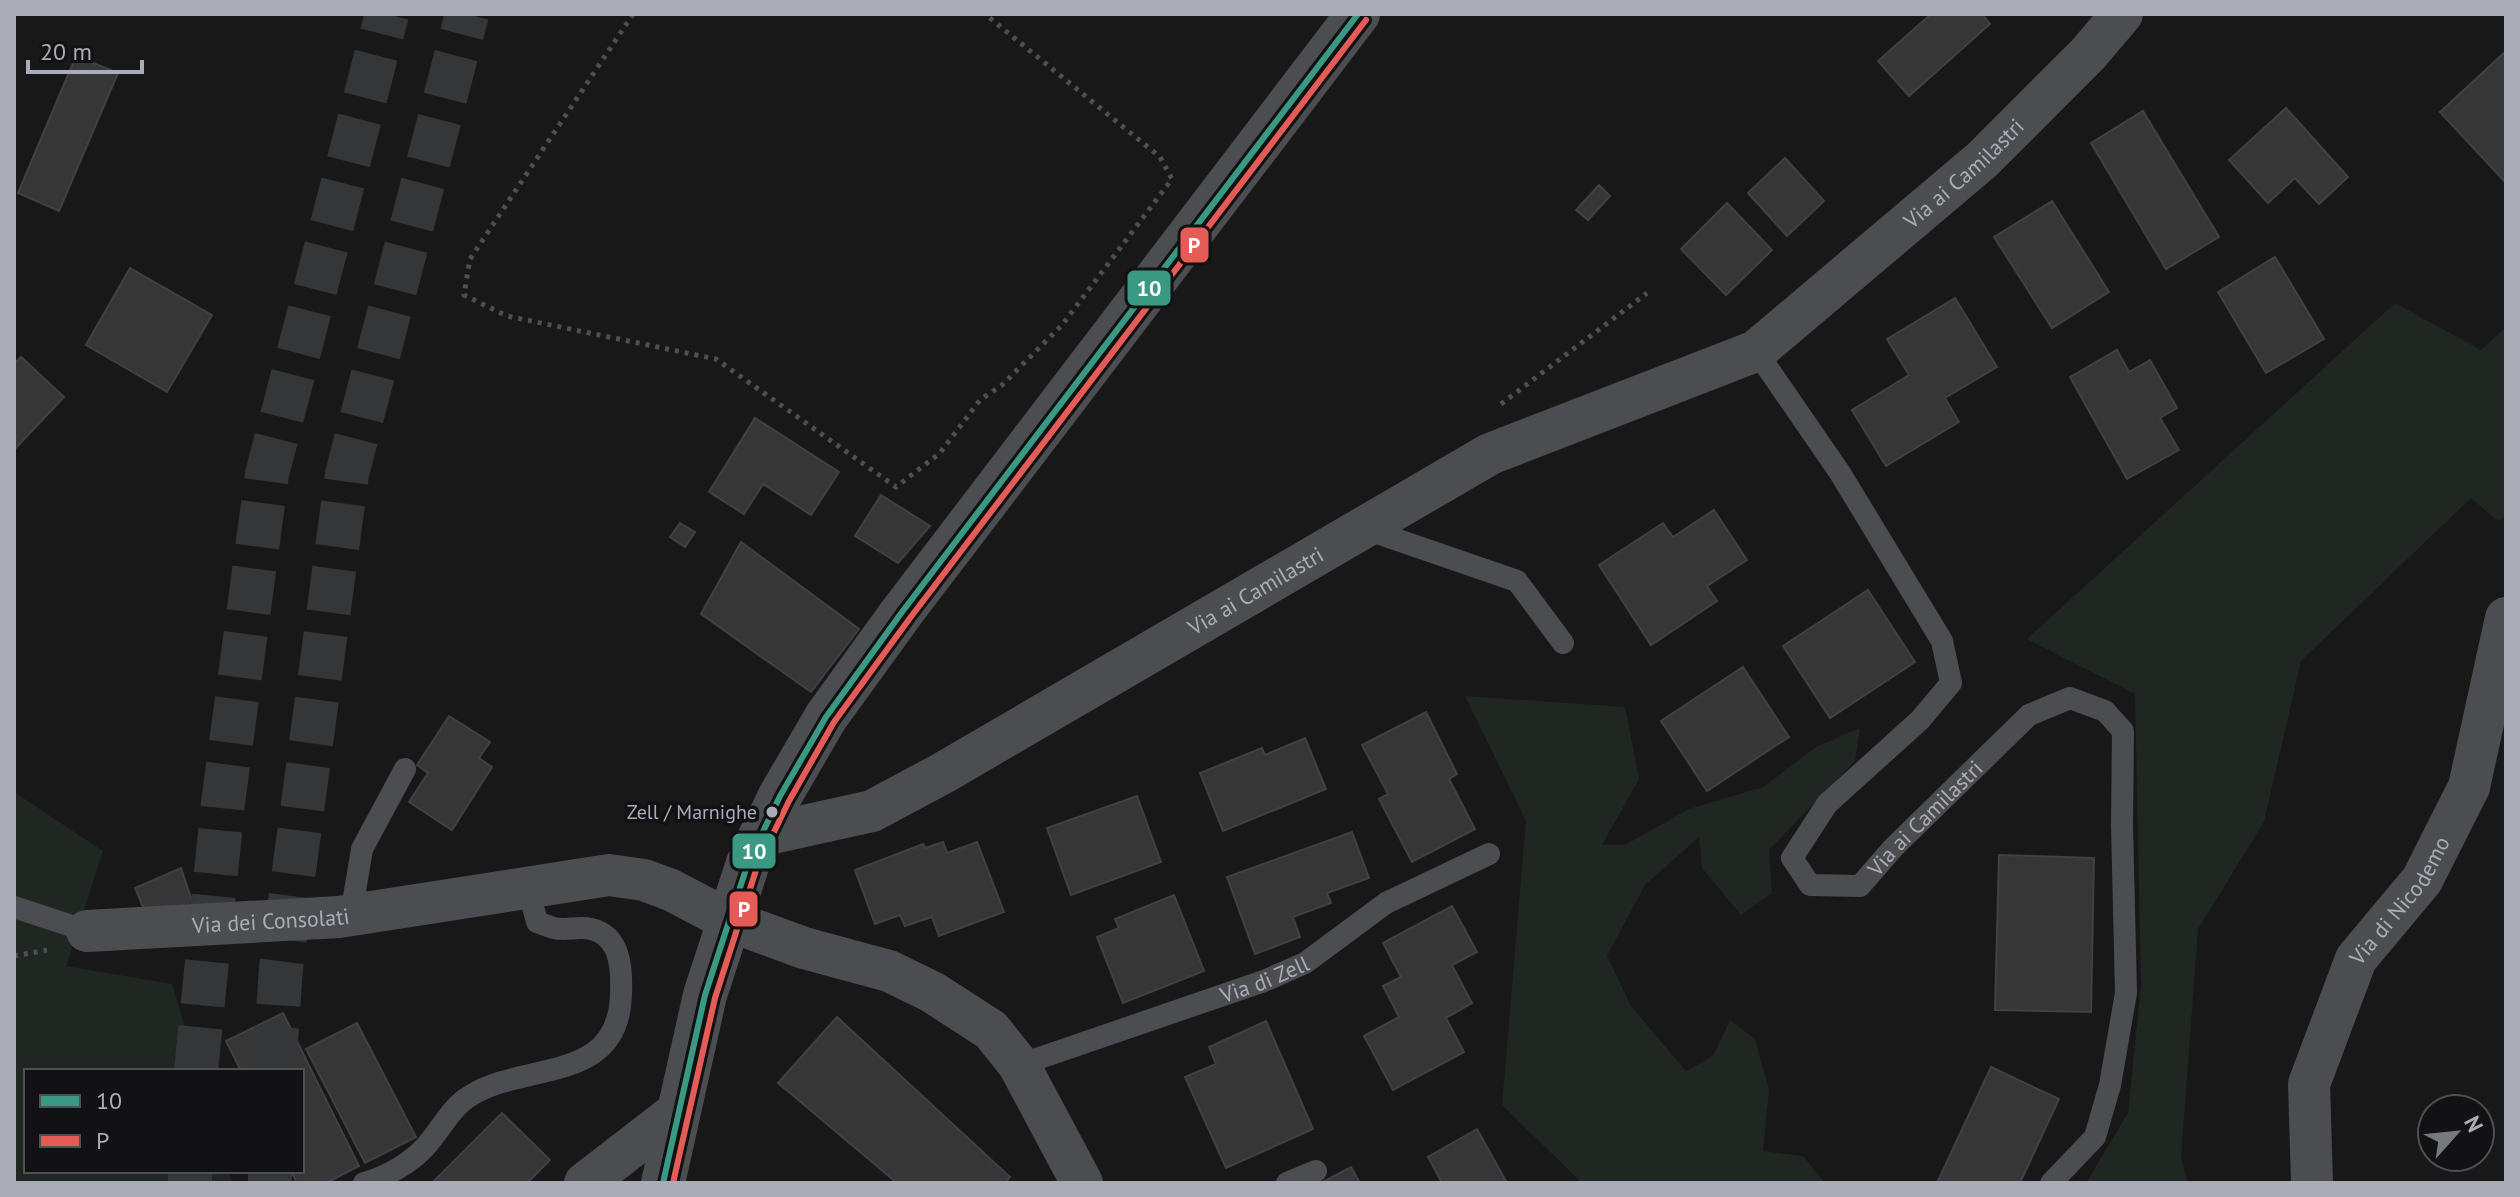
<svg xmlns="http://www.w3.org/2000/svg" width="2520" height="1197" viewBox="0 0 2520 1197" font-family="'PT Sans',sans-serif">
<rect width="100%" height="100%" fill="#181818"/>
<path fill="#202621" d="M 2395,303 L 2481,350 L 2506,327 L 2506,516 L 2498,521 L 2471,498 L 2301,661 L 2264,822 L 2198,929 L 2181,1158 L 2188,1183 L 2086,1183 L 2128,1113 L 2141,985 L 2135,694 L 2027,639 Z
M 1465,696 L 1625,707 L 1639,779 L 1602,845 L 1625,845 L 1689,809 L 1763,787 L 1816,747 L 1860,728 L 1855,761 L 1769,850 L 1772,893 L 1741,915 L 1702,868 L 1699,837 L 1645,885 L 1607,956 L 1631,1006 L 1686,1071 L 1713,1056 L 1730,1020 L 1755,1039 L 1769,1090 L 1763,1151 L 1803,1156 L 1825,1183 L 1582,1183 L 1502,1105 L 1526,821 Z
M 14,792 L 103,851 L 66,966 L 172,984 L 198,1071 L 26,1071 L 26,1171 L 228,1171 L 232,1183 L 14,1183 Z"/>
<path fill="#363637" stroke="#404144" stroke-width="2" d="M 1931,14 L 1982,14 L 1990,24 L 1909,96 L 1878,61 Z
M 2506,51 L 2506,183 L 2440,112 Z
M 76,56 L 118,73 L 59,211 L 18,193 Z
M 2286,108 L 2348,177 L 2319,204 L 2295,178 L 2268,203 L 2229,160 Z
M 2143,111 L 2219,237 L 2166,269 L 2091,143 Z
M 1785,158 L 1824,201 L 1787,236 L 1748,193 Z
M 1599,185 L 1610,196 L 1588,220 L 1576,210 Z
M 2052,201 L 2109,292 L 2052,328 L 1994,237 Z
M 1727,203 L 1772,250 L 1726,295 L 1681,249 Z
M 2275,257 L 2324,339 L 2266,373 L 2218,292 Z
M 130,268 L 212,315 L 167,392 L 86,345 Z
M 1955,298 L 1997,367 L 1945,398 L 1959,422 L 1886,466 L 1852,410 L 1909,375 L 1887,339 Z
M 2117,350 L 2129,372 L 2150,360 L 2177,408 L 2160,418 L 2179,450 L 2127,479 L 2070,377 Z
M 21,357 L 64,397 L 14,450 L 14,364 Z
M 755,418 L 839,472 L 811,515 L 763,484 L 744,514 L 709,492 Z
M 881,495 L 930,526 L 898,563 L 855,536 Z
M 1714,510 L 1747,560 L 1707,586 L 1717,601 L 1651,645 L 1599,565 L 1663,523 L 1673,537 Z
M 680,523 L 695,532 L 685,547 L 670,537 Z
M 741,542 L 859,629 L 811,692 L 701,614 Z
M 1868,590 L 1915,662 L 1830,718 L 1783,646 Z
M 1743,667 L 1789,737 L 1707,791 L 1661,721 Z
M 1426,712 L 1457,774 L 1449,779 L 1475,829 L 1412,862 L 1379,799 L 1388,794 L 1362,745 Z
M 449,716 L 490,742 L 479,758 L 492,767 L 452,830 L 409,802 L 428,773 L 417,765 Z
M 1305,738 L 1326,789 L 1223,831 L 1200,773 L 1262,748 L 1265,755 Z
M 1137,796 L 1161,862 L 1071,895 L 1047,828 Z
M 1352,832 L 1369,878 L 1327,893 L 1331,903 L 1293,917 L 1300,937 L 1255,954 L 1227,877 Z
M 943,842 L 947,853 L 977,842 L 1004,912 L 939,936 L 932,917 L 905,926 L 900,915 L 875,924 L 855,870 L 923,844 L 925,848 Z
M 1999,855 L 2094,858 L 2091,1012 L 1995,1010 Z
M 181,868 L 195,910 L 146,914 L 135,888 Z
M 1174,895 L 1204,971 L 1123,1003 L 1097,937 L 1119,928 L 1115,919 Z
M 1452,906 L 1477,952 L 1452,965 L 1472,1003 L 1446,1018 L 1464,1052 L 1393,1090 L 1364,1036 L 1399,1017 L 1383,986 L 1401,977 L 1383,943 Z
M 283,1013 L 359,1166 L 326,1183 L 297,1183 L 291,1171 L 302,1171 L 302,1071 L 241,1071 L 226,1041 Z
M 837,1017 L 1010,1177 L 1005,1183 L 897,1183 L 778,1083 Z
M 1266,1021 L 1313,1129 L 1226,1168 L 1185,1077 L 1216,1064 L 1209,1047 Z
M 357,1023 L 416,1137 L 365,1163 L 306,1049 Z
M 1991,1067 L 2059,1099 L 2020,1183 L 1937,1183 Z
M 502,1113 L 550,1160 L 527,1183 L 436,1183 L 434,1181 Z
M 1477,1129 L 1507,1183 L 1442,1183 L 1428,1157 Z
M 1351,1167 L 1360,1183 L 1321,1183 Z"/>
<g fill="none" stroke-linecap="round" stroke-linejoin="round">
<path stroke="#353638" stroke-width="44" stroke-dasharray="44 22" stroke-linecap="butt" d="M 196,1071 L 223,803 L 267,474 L 387,14
M 274,1071 L 281,968 L 347,474 L 467,14
M 190,1171 L 190,1183
M 270,1171 L 270,1183"/>
<path stroke="#4e4f52" stroke-width="5" stroke-dasharray="4 6" stroke-linecap="butt" d="M 633,14 L 470,259 L 464,295 L 507,316 L 716,359 L 896,487 L 940,453 L 980,400 L 1002,385 L 1062,325 L 1172,179 L 1160,157 L 985,14
M 1501,404 L 1647,293
M 14,956 L 47,950"/>
<g stroke="#4c4d50" stroke-width="22">
<path id="s1" d="M 1756,351 L 1840,473 L 1942,641 L 1951,683 L 1920,720 L 1827,804 L 1792,858 L 1810,885 L 1860,886 L 1893,848 L 2029,715 L 2070,698 L 2105,711 L 2123,731 L 2122,825 L 2126,993 L 2110,1085 L 2095,1137 L 2051,1183"/>
<path d="M 1363,528 L 1517,581 L 1563,643"/>
<path d="M 14,907 L 87,931"/>
<path d="M 351,915 L 362,849 L 405,769"/>
<path id="s2" d="M 1019,1065 L 1264,981 L 1305,963 L 1386,903 L 1489,854"/>
<path d="M 364,1183 C 386,1177 411,1163 426,1146 C 440,1131 451,1107 470,1096 C 525,1061 619,1085 621,994 C 622,969 621,936 591,929 C 579,926 566,931 554,928 C 549,927 543,924 537,922 L 528,888"/>
<path d="M 1287,1183 L 1316,1171"/>
</g>
<g stroke="#4c4d50" stroke-width="42">
<path id="s3" d="M 759,836 L 872,811 L 943,773 L 1490,454 L 1756,351 L 1982,160 L 2088,54 L 2122,14"/>
<path id="s4" d="M 87,931 L 339,917 L 609,875 L 644,880 L 671,890 L 728,920 L 804,948 L 889,971 L 932,992 L 991,1030 L 1019,1065 L 1082,1183"/>
<path d="M 585,1183 L 677,1112"/>
<path id="s5" d="M 2312,1183 L 2309,1084 L 2356,959 L 2422,880 L 2469,787 L 2506,618"/>
</g>
<path stroke="#4c4d50" stroke-width="44" d="M 663,1183 L 705,995 L 748,863 L 780,796 L 826,717 L 902,612 L 1358,14"/>
<defs>
<path id="bus-1" d="M 663,1183 L 705,995 L 748,863 L 780,796 L 826,717 L 902,612 L 1358,14"/>
<path id="bus-2" d="M 673,1183 L 715,998 L 757,867 L 789,801 L 834,722 L 910,618 L 1366,20"/>
</defs>
<use href="#bus-1" stroke="#121214" stroke-width="12"/>
<use href="#bus-2" stroke="#121214" stroke-width="12"/>
<use href="#bus-1" stroke="#399982" stroke-width="6"/>
<use href="#bus-2" stroke="#e55b55" stroke-width="6"/>
</g>
<circle fill="#aaadb8" stroke="#121214" stroke-width="3" cx="772" cy="812" r="7"/>
<g text-anchor="middle" dominant-baseline="central" stroke-width="7" stroke-linejoin="round" paint-order="stroke">
<g font-size="20" fill="#aaadb8" stroke="#121214" text-anchor="end">
<text x="757" y="812">Zell / Marnighe</text>
</g>
<g font-size="22" fill="#aaadb8" stroke="#121214">
<text stroke="none"><textPath href="#s3" startOffset="1388">Via ai Camilastri</textPath></text>
<text stroke="none"><textPath href="#s3" startOffset="558">Via ai Camilastri</textPath></text>
<text stroke="none"><textPath href="#s1" startOffset="802">Via ai Camilastri</textPath></text>
<text stroke="none"><textPath href="#s5" startOffset="306">Via di Nicodemo</textPath></text>
<text stroke="none"><textPath href="#s4" startOffset="184">Via dei Consolati</textPath></text>
<text stroke="none"><textPath href="#s2" startOffset="260">Via di Zell</textPath></text>
</g>
</g>
<g stroke="#121214" stroke-width="3">
<rect x="1179" y="226" width="31" height="38" rx="8" fill="#e55b55"/>
<rect x="1126" y="269" width="46" height="38" rx="8" fill="#399982"/>
<rect x="731" y="832" width="46" height="38" rx="8" fill="#399982"/>
<rect x="728" y="890" width="31" height="38" rx="8" fill="#e55b55"/>
</g>
<g font-size="22" text-anchor="middle" font-weight="bold" fill="#fff">
<text x="1194" y="253">P</text>
<text x="1149" y="296">10</text>
<text x="754" y="859">10</text>
<text x="744" y="917">P</text>
</g>
<rect width="2520" height="1197" fill="none" stroke="#aaadb8" stroke-width="32"/>
<rect x="24" y="1069" width="280" height="104" fill="#121214" stroke="#4f5056" stroke-width="2"/>
<rect x="40" y="1095" width="40" height="12" fill="#399982" stroke="#4f5056" stroke-width="2"/>
<text x="96" y="1109" font-size="24" fill="#aaadb8">10</text>
<rect x="40" y="1135" width="40" height="12" fill="#e55b55" stroke="#4f5056" stroke-width="2"/>
<text x="96" y="1149" font-size="24" fill="#aaadb8">P</text>
<g transform="translate(2456 1133) rotate(63)"><circle r="38" fill="#121214" stroke="#4f5056" stroke-width="2"/>
<path d="M0-6L14 30L0 20L-14 30Z" fill="#777980"/>
<text y="-12" font-size="22" font-weight="bold" text-anchor="middle" fill="#aaadb8">N</text>
</g>
<path d="M28 60v12h114v-12" fill="none" stroke="#aaadb8" stroke-width="4"/>
<text x="40" y="60" font-size="24" fill="#aaadb8" stroke="#121214" stroke-width="6" paint-order="stroke">20 m</text>
</svg>
